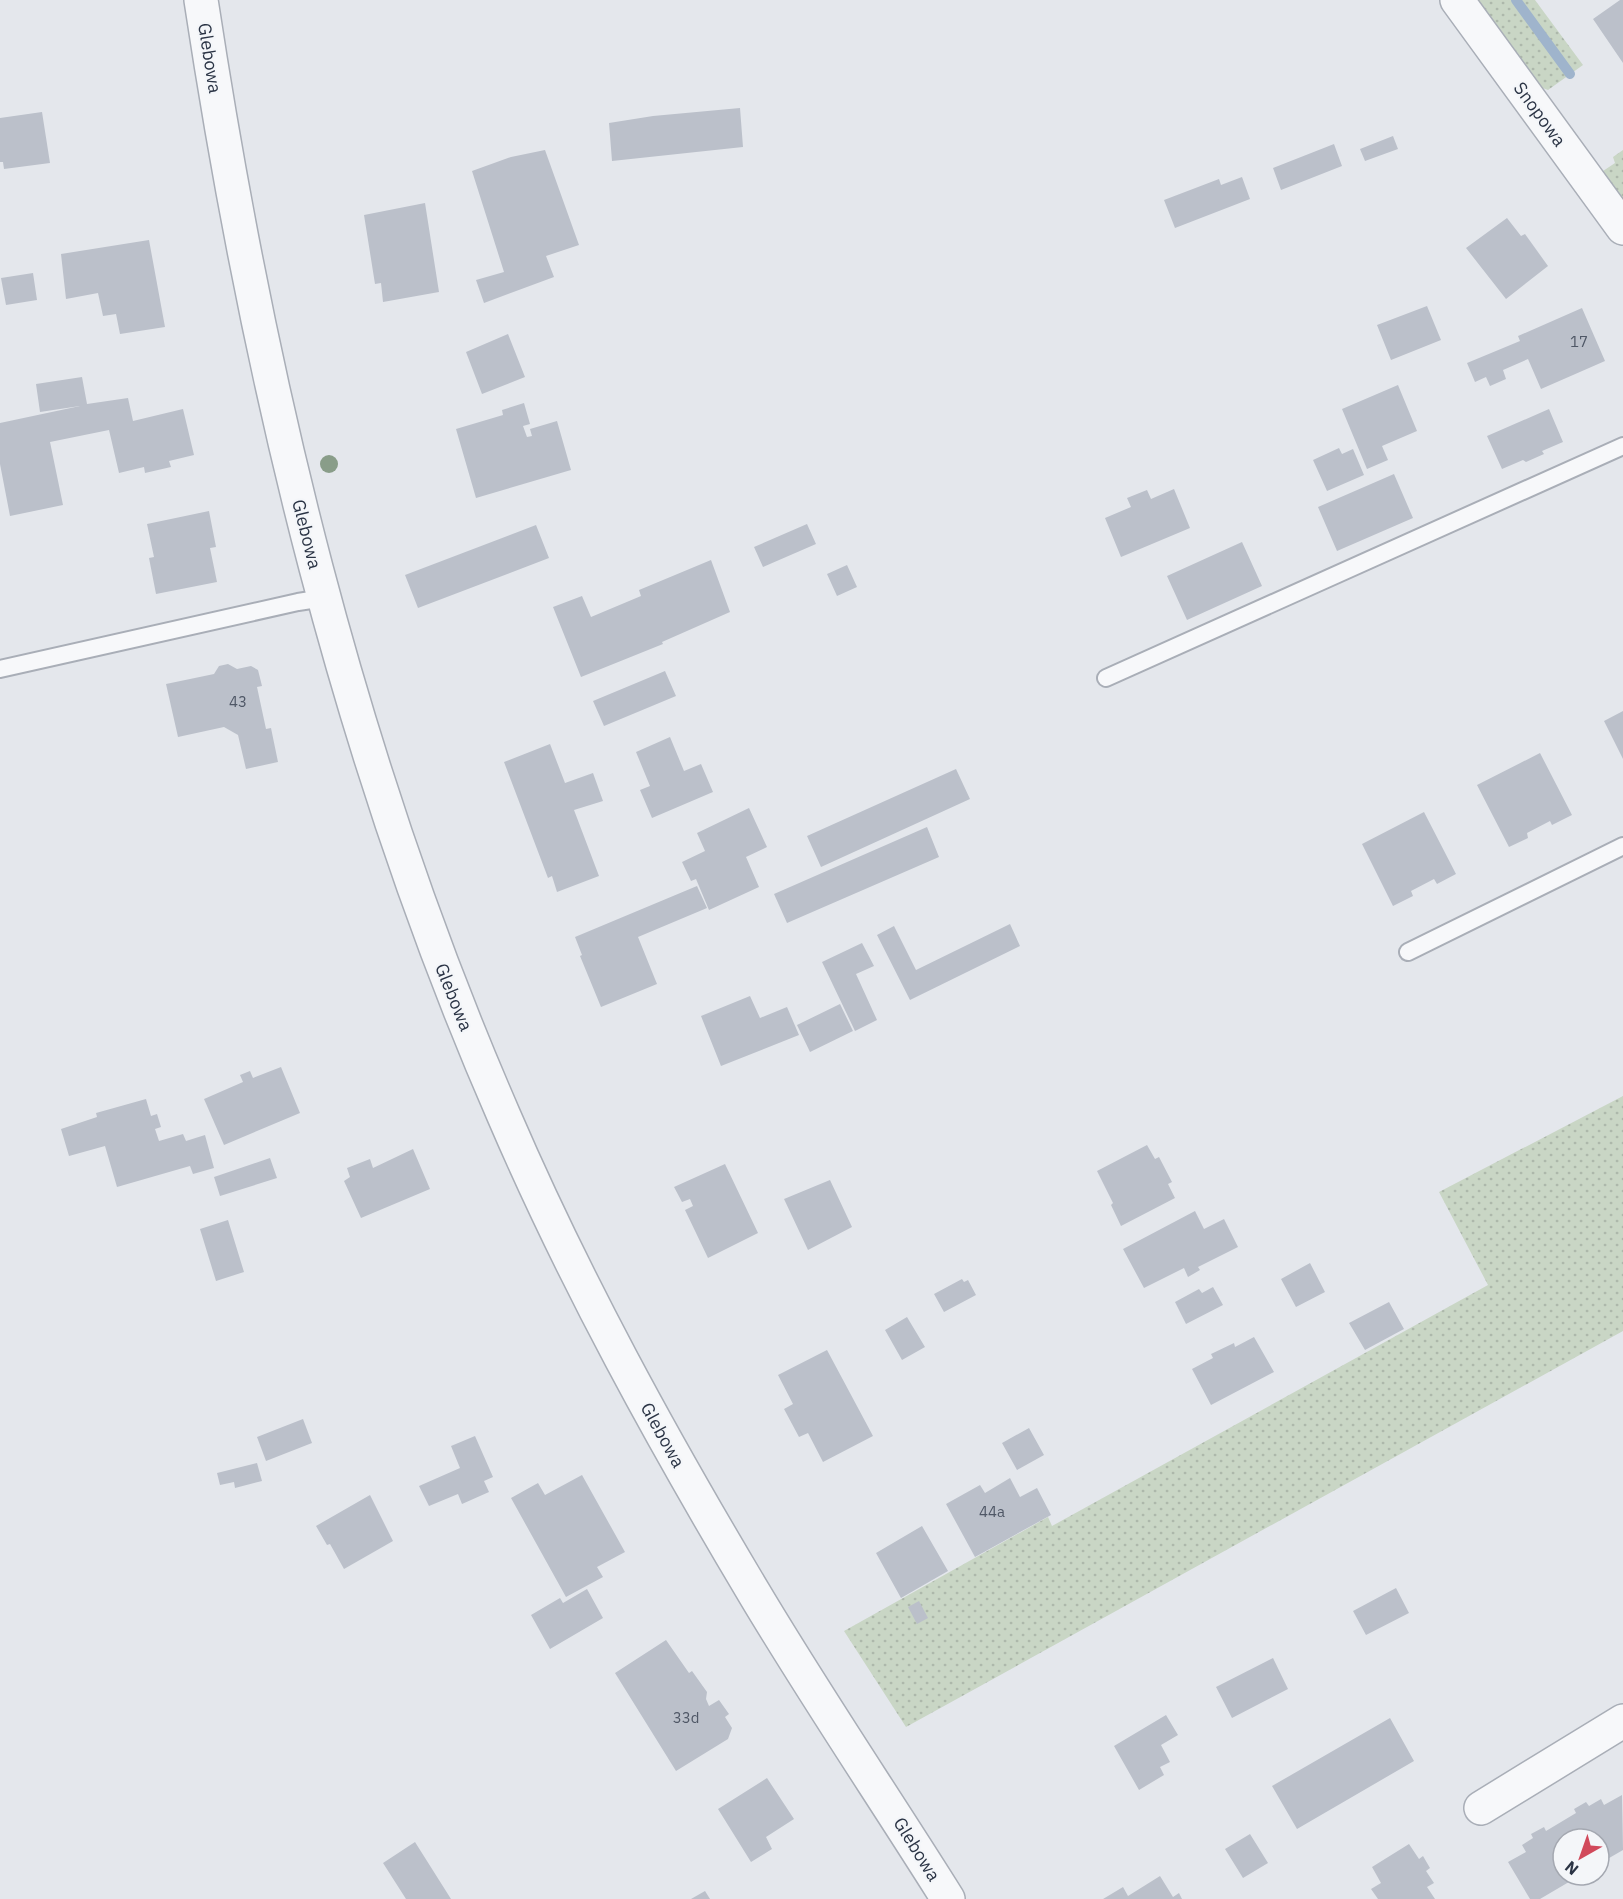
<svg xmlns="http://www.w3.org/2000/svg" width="1623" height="1899" viewBox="0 0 1623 1899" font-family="'IBM Plex Sans',sans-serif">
<defs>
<pattern id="grass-dots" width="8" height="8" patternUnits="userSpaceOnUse" patternTransform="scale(1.5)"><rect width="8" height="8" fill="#c9d6c5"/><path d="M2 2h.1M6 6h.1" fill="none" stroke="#adb8ab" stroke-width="1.8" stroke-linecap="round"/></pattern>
</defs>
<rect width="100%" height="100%" fill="#e4e7ec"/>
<path fill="url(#grass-dots)" d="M 1476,0 L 1535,0 L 1583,65 L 1548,90 L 1540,87 Z
M 1623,150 L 1623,204 L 1600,173 L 1615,163 L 1613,157 Z
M 1623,1096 L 1623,1331 L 906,1727 L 844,1631 L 1048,1517 L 1052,1526 L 1488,1285 L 1439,1192 Z"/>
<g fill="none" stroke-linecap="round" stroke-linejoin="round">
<path stroke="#9fb4cc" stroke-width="10" d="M 1516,0 L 1570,74"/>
</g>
<path fill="#bbc0ca" d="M 1620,0 L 1623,0 L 1623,63 L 1593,19 Z
M 740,108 L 743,147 L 612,161 L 609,123 L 653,116 Z
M 42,112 L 50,163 L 4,169 L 3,162 L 0,162 L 0,118 Z
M 1393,136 L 1398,149 L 1365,161 L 1360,149 Z
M 1334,144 L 1342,166 L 1281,190 L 1273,168 Z
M 545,150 L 579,245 L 546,256 L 554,277 L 484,303 L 476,280 L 504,272 L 472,171 L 511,157 Z
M 1242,177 L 1250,199 L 1175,228 L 1164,200 L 1219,179 L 1221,185 Z
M 425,203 L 439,292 L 383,302 L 381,283 L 375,284 L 364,215 Z
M 1507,218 L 1521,236 L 1525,234 L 1548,266 L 1506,299 L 1466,248 Z
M 149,240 L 165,327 L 120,334 L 116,314 L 103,316 L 98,293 L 66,299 L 61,254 Z
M 33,273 L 37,300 L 6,305 L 1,278 Z
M 1427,306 L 1441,340 L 1391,360 L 1377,325 Z
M 1582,308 L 1605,361 L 1541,389 L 1528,359 L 1503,370 L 1506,379 L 1490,386 L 1486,377 L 1475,382 L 1467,363 L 1520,341 L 1518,336 Z
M 508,334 L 525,377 L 482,394 L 466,352 Z
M 82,377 L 87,404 L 128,398 L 133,421 L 183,409 L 194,455 L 169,461 L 171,467 L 145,473 L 144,467 L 119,473 L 109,430 L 50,442 L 63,505 L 10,516 L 0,464 L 0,423 L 80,406 L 40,412 L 36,384 Z
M 1398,385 L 1417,431 L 1382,446 L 1388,460 L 1367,469 L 1342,409 Z
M 524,403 L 530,424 L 523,426 L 527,437 L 532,436 L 530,429 L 557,421 L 571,470 L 476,498 L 456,429 L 503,415 L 502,410 Z
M 1549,409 L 1563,442 L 1542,451 L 1544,454 L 1526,462 L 1523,460 L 1502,469 L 1487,436 Z
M 1339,448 L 1342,454 L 1353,449 L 1364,475 L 1327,491 L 1313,460 Z
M 1394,474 L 1413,518 L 1337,551 L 1318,507 Z
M 1174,489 L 1190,528 L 1121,557 L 1105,518 L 1131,507 L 1127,498 L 1147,490 L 1151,499 Z
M 209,511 L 216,547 L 210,548 L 217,582 L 156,594 L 149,558 L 154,557 L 147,524 Z
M 807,524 L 816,544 L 763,567 L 754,547 Z
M 536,525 L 549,558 L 418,608 L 405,575 Z
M 1242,542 L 1262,586 L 1187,620 L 1167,576 Z
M 711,560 L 730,612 L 662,642 L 663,644 L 581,677 L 553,607 L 582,596 L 591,617 L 641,596 L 639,590 Z
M 847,565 L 857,587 L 837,596 L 827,574 Z
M 228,664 L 237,669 L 251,666 L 258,670 L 262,686 L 257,687 L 266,729 L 271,728 L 278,762 L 246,769 L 238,735 L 224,727 L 178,737 L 166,684 L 214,674 L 219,666 Z
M 665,671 L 676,696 L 604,726 L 593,701 Z
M 1623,711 L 1623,759 L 1604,721 Z
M 670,737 L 684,771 L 701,764 L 713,792 L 652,818 L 640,790 L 650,786 L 636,752 Z
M 550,744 L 565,783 L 593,773 L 603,801 L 574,810 L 599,876 L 557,892 L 552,876 L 548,878 L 504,762 Z
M 1540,753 L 1572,815 L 1552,825 L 1550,821 L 1527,833 L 1528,838 L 1509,847 L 1477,785 Z
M 956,769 L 970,799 L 821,867 L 807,836 Z
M 749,808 L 767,847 L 746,857 L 759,887 L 709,910 L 696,879 L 691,881 L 682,862 L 705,851 L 697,833 Z
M 1424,812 L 1456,874 L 1437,884 L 1434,879 L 1411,891 L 1413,896 L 1393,906 L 1362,844 Z
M 927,827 L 939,857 L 787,923 L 774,894 Z
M 697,886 L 707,908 L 638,937 L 657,984 L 601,1007 L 580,956 L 582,955 L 575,937 Z
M 1010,924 L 1020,946 L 910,1000 L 877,935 L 894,926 L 916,970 Z
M 862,943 L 874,966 L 856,974 L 877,1020 L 855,1031 L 822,962 Z
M 750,996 L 760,1018 L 787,1007 L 799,1035 L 721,1066 L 701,1016 Z
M 840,1004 L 853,1031 L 810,1052 L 797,1025 Z
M 281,1067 L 300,1113 L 224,1145 L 204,1099 L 243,1082 L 240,1075 L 250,1071 L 253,1078 Z
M 146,1099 L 151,1116 L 157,1114 L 161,1127 L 155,1129 L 159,1141 L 183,1134 L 186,1141 L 205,1135 L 214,1168 L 193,1174 L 190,1166 L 117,1187 L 105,1146 L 69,1156 L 61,1129 L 97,1117 L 96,1113 Z
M 1147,1145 L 1155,1159 L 1159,1157 L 1172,1182 L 1168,1184 L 1175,1198 L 1121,1226 L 1111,1205 L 1113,1203 L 1097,1171 Z
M 413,1149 L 430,1189 L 361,1218 L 344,1181 L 350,1177 L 347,1168 L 370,1159 L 373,1168 Z
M 270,1158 L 277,1178 L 220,1196 L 214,1177 Z
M 725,1164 L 758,1233 L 708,1258 L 685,1210 L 693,1206 L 690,1199 L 682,1202 L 674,1187 Z
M 830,1180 L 852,1227 L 808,1250 L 784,1199 Z
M 1195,1211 L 1204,1229 L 1224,1219 L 1238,1247 L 1198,1267 L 1200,1270 L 1188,1277 L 1184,1268 L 1144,1288 L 1123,1249 Z
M 228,1220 L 244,1272 L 216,1281 L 200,1229 Z
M 1310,1263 L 1325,1292 L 1296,1307 L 1281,1279 Z
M 962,1279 L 964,1282 L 968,1280 L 976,1295 L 944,1312 L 934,1294 Z
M 1213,1287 L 1223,1305 L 1186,1324 L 1175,1302 L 1199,1289 L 1202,1293 Z
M 1389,1302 L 1404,1329 L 1365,1350 L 1349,1323 Z
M 907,1317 L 925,1347 L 902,1360 L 885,1330 Z
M 1254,1337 L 1274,1372 L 1211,1405 L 1192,1369 L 1213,1358 L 1211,1354 L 1234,1343 L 1235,1347 Z
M 827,1350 L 873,1436 L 823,1462 L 808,1433 L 799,1437 L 784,1409 L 793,1404 L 778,1375 Z
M 303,1419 L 312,1443 L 266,1461 L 257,1437 Z
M 1029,1428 L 1044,1455 L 1017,1470 L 1002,1443 Z
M 475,1436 L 493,1477 L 484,1481 L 489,1492 L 462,1504 L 458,1494 L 429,1506 L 419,1486 L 460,1468 L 451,1446 Z
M 257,1463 L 262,1481 L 235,1488 L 234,1482 L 220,1485 L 217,1473 Z
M 582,1475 L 625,1552 L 597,1567 L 603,1577 L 566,1597 L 511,1498 L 538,1483 L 545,1495 Z
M 1010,1478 L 1020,1497 L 1037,1488 L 1051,1515 L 975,1557 L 946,1504 L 980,1485 L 985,1493 Z
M 370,1495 L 393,1541 L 344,1569 L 330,1544 L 327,1545 L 316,1526 Z
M 922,1526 L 948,1571 L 901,1598 L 876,1553 Z
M 1396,1588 L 1409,1613 L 1366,1635 L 1353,1611 Z
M 587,1589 L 603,1618 L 550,1649 L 531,1615 L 560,1598 L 563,1603 Z
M 919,1601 L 928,1618 L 917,1624 L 908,1607 Z
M 666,1640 L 689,1673 L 692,1671 L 707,1692 L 706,1699 L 709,1706 L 719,1700 L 729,1714 L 725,1717 L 732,1728 L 728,1739 L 676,1771 L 615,1673 Z
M 1273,1658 L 1288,1689 L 1232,1718 L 1216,1687 Z
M 1166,1715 L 1178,1735 L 1161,1745 L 1170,1762 L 1160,1767 L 1164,1775 L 1139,1790 L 1114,1746 Z
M 1390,1718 L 1414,1761 L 1297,1829 L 1272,1786 Z
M 767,1778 L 794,1819 L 766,1837 L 772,1849 L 751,1862 L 718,1809 Z
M 1622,1795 L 1623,1850 L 1604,1861 L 1599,1852 L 1599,1839 L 1563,1839 L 1563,1875 L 1572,1875 L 1574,1879 L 1540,1899 L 1530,1899 L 1508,1862 L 1526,1852 L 1522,1845 L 1533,1838 L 1531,1834 L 1544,1827 L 1546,1831 L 1576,1813 L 1574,1809 L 1586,1802 L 1589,1806 L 1601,1799 L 1604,1805 Z
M 1250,1834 L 1268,1863 L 1243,1878 L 1225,1849 Z
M 415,1842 L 451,1899 L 406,1899 L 383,1863 Z
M 1409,1844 L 1419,1859 L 1423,1856 L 1430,1868 L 1426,1871 L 1434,1883 L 1427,1887 L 1435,1899 L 1378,1899 L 1371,1889 L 1381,1883 L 1372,1867 Z
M 1160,1876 L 1173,1897 L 1179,1893 L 1182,1899 L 1103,1899 L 1123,1887 L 1128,1896 Z
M 705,1891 L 710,1899 L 691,1899 Z"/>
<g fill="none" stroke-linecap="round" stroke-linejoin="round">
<defs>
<path id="service" d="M 0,669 L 298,602 L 324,598
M 1106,678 L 1623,446
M 1408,952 L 1623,846"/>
<path id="minor" d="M 201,0 C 259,382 349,761 504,1116 C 575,1281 662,1439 754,1593 C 816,1697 884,1797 948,1899
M 1457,0 L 1623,228
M 1481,1808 L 1623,1721"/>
</defs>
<use href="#service" stroke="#a9aeb7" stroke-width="20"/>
<use href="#minor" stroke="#a9aeb7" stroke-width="36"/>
<use href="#service" stroke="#f7f8fa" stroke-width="16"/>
<use href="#minor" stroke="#f7f8fa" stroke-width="33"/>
</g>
<circle fill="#899d89" cx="329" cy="464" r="9"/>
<g text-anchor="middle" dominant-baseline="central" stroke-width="4.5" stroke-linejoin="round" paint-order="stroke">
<g font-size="15" fill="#4f5766">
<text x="1579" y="341">17</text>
<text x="238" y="701">43</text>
<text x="992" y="1511">44a</text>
<text x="686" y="1717">33d</text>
</g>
<g font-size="18" fill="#2b3445" stroke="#f4f6f9">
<text transform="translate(210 58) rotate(81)">Glebowa</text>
<text transform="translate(1540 114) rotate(54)">Snopowa</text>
<text transform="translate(307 534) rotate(76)">Glebowa</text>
<text transform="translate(454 997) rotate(68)">Glebowa</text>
<text transform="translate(663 1435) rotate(61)">Glebowa</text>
<text transform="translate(917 1849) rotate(58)">Glebowa</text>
</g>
</g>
<g transform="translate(1581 1857) rotate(220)"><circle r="28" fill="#f4f6f9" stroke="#a4a8b1" stroke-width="1.5"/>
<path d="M0-4.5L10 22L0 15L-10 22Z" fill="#d1495b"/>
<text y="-9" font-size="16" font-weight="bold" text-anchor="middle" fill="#2b3445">N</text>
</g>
</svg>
